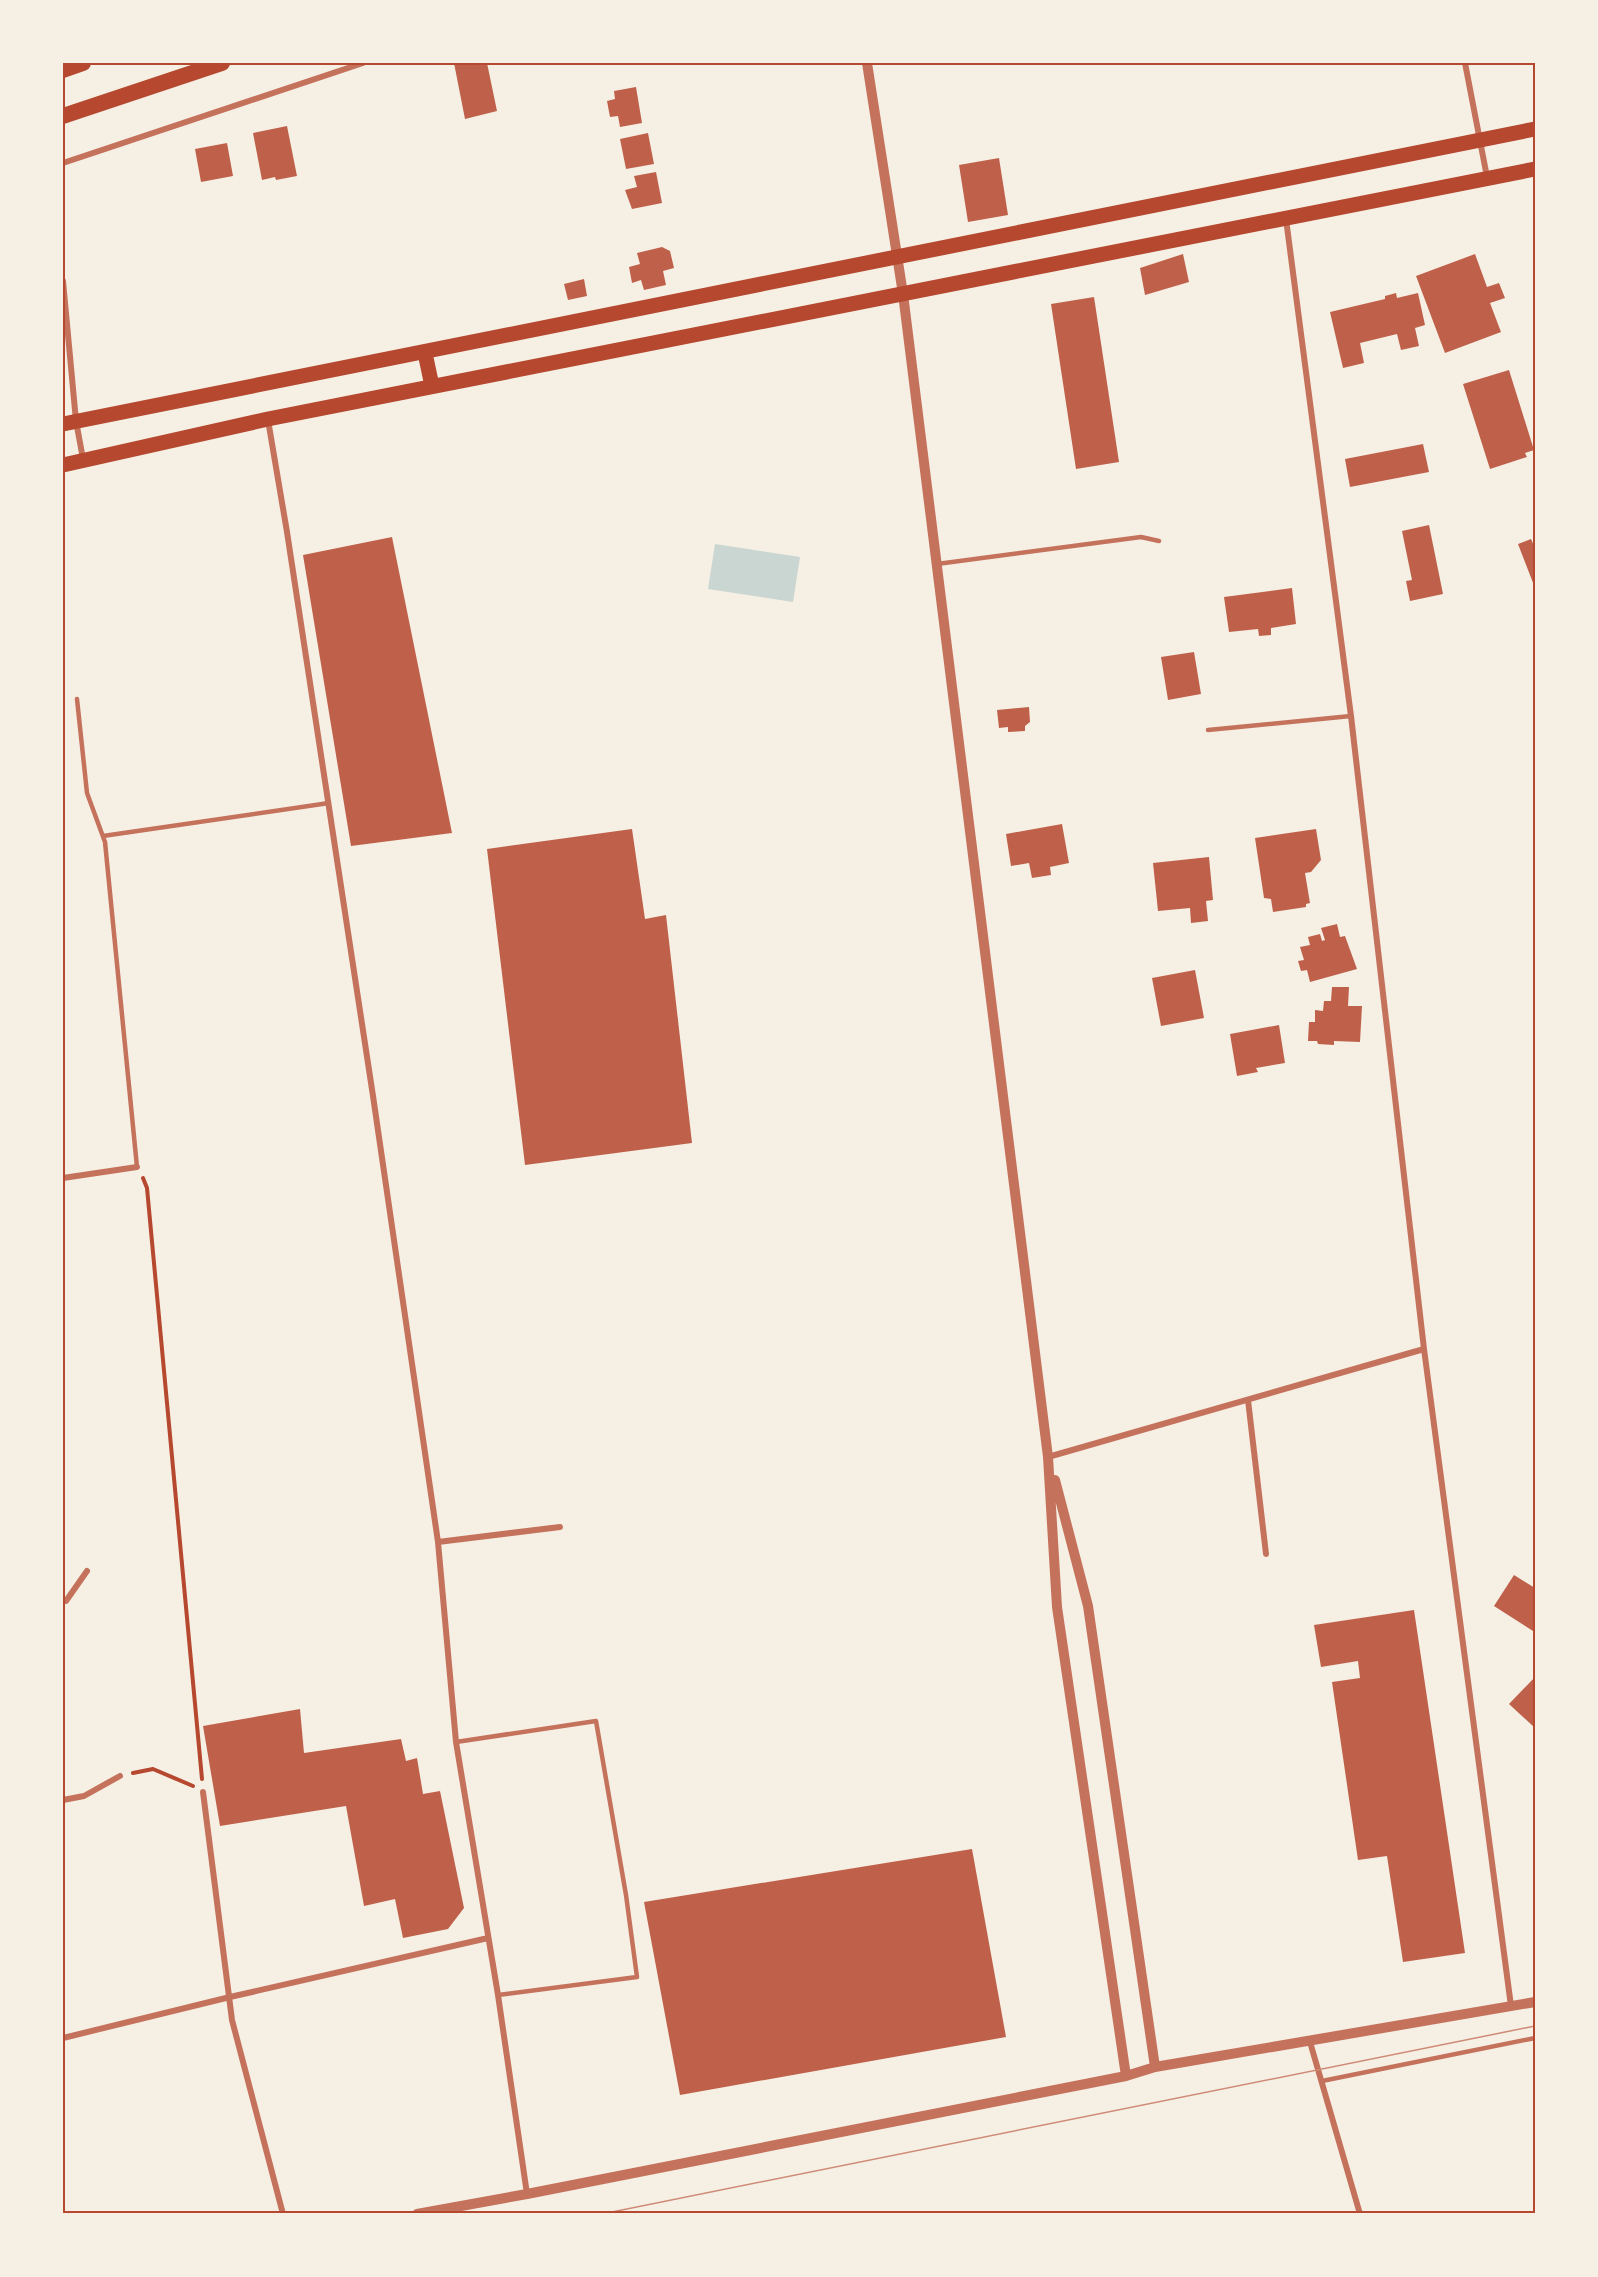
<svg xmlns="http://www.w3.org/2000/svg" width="1598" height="2277" viewBox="0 0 1598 2277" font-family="Rubik,sans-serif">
<rect width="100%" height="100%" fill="#f6efe4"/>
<path fill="#c9d6d2" d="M 715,544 L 800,557 L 793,602 L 708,589 Z"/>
<path fill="#bf614a" d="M 454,63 L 487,63 L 497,111 L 465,119 Z
M 636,87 L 642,123 L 620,127 L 618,116 L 610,117 L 607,101 L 615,99 L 614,91 Z
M 287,126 L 297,176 L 276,180 L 275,177 L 262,180 L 253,133 Z
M 648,133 L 654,164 L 626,169 L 620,139 Z
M 227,143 L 233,176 L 201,182 L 195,149 Z
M 999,158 L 1008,215 L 968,222 L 959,165 Z
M 656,172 L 662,203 L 632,209 L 625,190 L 637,187 L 634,176 Z
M 662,247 L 670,251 L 674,268 L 663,271 L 666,285 L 644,290 L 641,280 L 632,283 L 629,267 L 640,264 L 637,253 Z
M 1183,254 L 1189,282 L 1145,295 L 1140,268 Z
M 1475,254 L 1487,287 L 1499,283 L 1505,298 L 1490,303 L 1501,332 L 1445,353 L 1416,276 Z
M 584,279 L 587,296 L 568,300 L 564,284 Z
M 1396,293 L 1397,298 L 1418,293 L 1425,325 L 1415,328 L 1419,346 L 1401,350 L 1397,334 L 1360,343 L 1364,363 L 1343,368 L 1330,312 L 1385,299 L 1385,296 Z
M 1094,297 L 1119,462 L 1076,469 L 1051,304 Z
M 1509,370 L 1534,450 L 1525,453 L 1527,457 L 1490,469 L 1463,384 Z
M 1423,444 L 1429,472 L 1350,487 L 1345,459 Z
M 1429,525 L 1443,594 L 1410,601 L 1406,581 L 1412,580 L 1402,531 Z
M 392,537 L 452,833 L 351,846 L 303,555 Z
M 1531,539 L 1535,548 L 1535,588 L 1518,544 Z
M 1292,588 L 1296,624 L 1271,628 L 1271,635 L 1259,636 L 1258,629 L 1229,632 L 1224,597 Z
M 1194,652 L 1201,694 L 1168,700 L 1161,657 Z
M 1029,707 L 1030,722 L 1025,726 L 1025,731 L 1008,732 L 1008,727 L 999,728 L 997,710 Z
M 1062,824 L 1069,863 L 1050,867 L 1051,875 L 1032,878 L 1029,863 L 1011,866 L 1006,834 Z
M 632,829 L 645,919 L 666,915 L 692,1143 L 525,1165 L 487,849 Z
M 1316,829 L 1321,860 L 1311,872 L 1305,873 L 1310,903 L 1306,904 L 1306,907 L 1273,912 L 1271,899 L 1264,898 L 1255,838 Z
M 1209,857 L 1213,900 L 1206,901 L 1208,921 L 1191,923 L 1190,908 L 1158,911 L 1153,863 Z
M 1337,924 L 1340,937 L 1345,936 L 1357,969 L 1310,982 L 1307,970 L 1301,971 L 1298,961 L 1304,960 L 1300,947 L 1310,945 L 1308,937 L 1320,934 L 1322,941 L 1325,940 L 1321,928 Z
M 1195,970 L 1204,1018 L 1161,1026 L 1152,978 Z
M 1332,987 L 1349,987 L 1348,1006 L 1362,1006 L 1360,1042 L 1334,1041 L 1334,1045 L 1318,1044 L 1317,1041 L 1308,1041 L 1309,1022 L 1315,1022 L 1315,1010 L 1323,1011 L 1324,1001 L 1331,1001 Z
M 1279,1025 L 1285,1063 L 1256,1068 L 1258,1072 L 1237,1076 L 1230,1034 Z
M 1514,1575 L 1535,1588 L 1535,1628 L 1533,1631 L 1494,1606 Z
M 1414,1610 L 1465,1953 L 1403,1962 L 1387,1856 L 1358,1860 L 1332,1682 L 1360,1678 L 1358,1661 L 1321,1667 L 1314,1625 Z
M 1535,1677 L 1535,1728 L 1509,1704 Z
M 300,1709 L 304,1753 L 401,1739 L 406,1761 L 417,1758 L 423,1794 L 440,1791 L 464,1908 L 448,1929 L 403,1938 L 395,1899 L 364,1906 L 346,1806 L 220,1826 L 203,1726 Z
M 972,1849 L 1006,2037 L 680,2095 L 644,1902 Z"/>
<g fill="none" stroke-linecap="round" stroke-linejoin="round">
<path stroke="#b5482f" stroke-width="4" d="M 143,1178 L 147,1188 L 202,1779
M 133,1773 L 153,1769 L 193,1786"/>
<path stroke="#c5725c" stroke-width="4.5" d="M 937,564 L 1141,537 L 1159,541
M 77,699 L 87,793 L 105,842 L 137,1167
M 1208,730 L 1351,716
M 103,836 L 329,803
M 456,1742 L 596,1721 L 626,1895 L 637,1977 L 498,1995
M 1322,2081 L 1535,2038"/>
<path stroke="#c5725c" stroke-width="6" d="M 1465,63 L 1487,177
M 63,163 L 363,63
M 1286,219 L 1351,716 L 1424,1349 L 1511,2006
M 63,281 L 76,421 L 83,459
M 268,420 L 287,532 L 373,1096 L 438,1542 L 456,1742 L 498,1995 L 527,2194
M 63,1178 L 137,1167
M 1248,1400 L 1266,1554
M 1048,1457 L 1424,1349
M 438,1542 L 560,1527
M 63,1601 L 66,1601 L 87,1571
M 203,1792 L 232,2020 L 283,2214
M 63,1800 L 84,1796 L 120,1776
M 63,2038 L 230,1997 L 488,1938
M 1310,2042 L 1360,2214"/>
<path stroke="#c5725c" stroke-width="10" d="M 867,63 L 903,294 L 1048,1457 L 1057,1607 L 1126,2076
M 1055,1480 L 1088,1606 L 1155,2067
M 417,2214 L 527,2194 L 1126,2076 L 1155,2067 L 1535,2002"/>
<path stroke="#b5482f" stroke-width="15" d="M 425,353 L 432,386
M 63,424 L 1535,129
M 63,465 L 268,419 L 1535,169"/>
<path stroke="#b5482f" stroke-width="16" d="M 63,70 L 83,63
M 63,116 L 222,63"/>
<path stroke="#cf8b77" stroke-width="1.5" d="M 602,2214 L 1535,2026"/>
</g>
<rect width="1598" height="2277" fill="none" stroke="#f6efe4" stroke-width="129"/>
<rect x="64" y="64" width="1470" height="2148" fill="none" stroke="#b5482f" stroke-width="2"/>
</svg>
